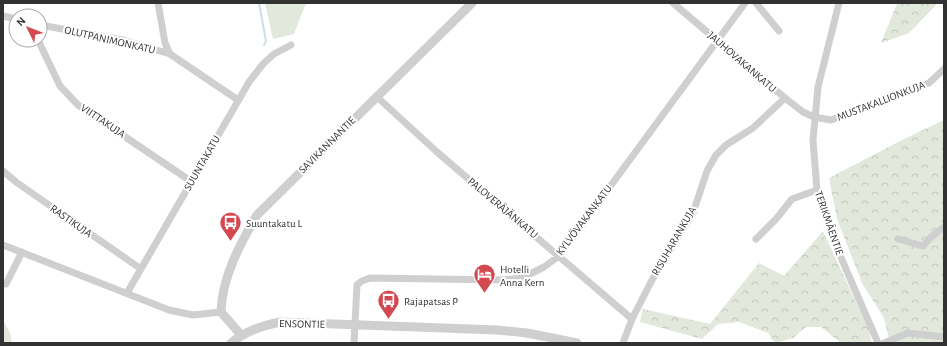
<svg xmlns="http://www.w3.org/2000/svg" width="947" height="346" viewBox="0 0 947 346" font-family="'Alegreya Sans',sans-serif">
<defs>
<pattern id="forest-crowns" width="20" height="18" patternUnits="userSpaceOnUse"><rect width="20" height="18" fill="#e2e8dc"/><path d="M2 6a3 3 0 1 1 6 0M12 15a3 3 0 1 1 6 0" fill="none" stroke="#c2c7bd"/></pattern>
</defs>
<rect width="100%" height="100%" fill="#fff"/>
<path fill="url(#forest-crowns)" d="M 898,3 L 938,3 L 909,33 L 881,43 L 896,6 Z
M 944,120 L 944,343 L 890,343 L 884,318 L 862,283 L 837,219 L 829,178 L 902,140 Z
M 823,231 L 868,328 L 872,343 L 841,343 L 821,327 L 806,327 L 793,338 L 775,343 L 768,333 L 739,322 L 718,324 L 702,339 L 640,322 L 643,309 L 710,324 L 759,263 L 784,276 Z"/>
<path fill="#e2e8dc" d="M 265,3 L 306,3 L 294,34 L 273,39 Z
M 3,320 L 10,333 L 12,343 L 3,343 Z"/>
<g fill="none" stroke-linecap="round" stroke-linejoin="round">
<path stroke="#cedee8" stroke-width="2" d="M 259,3 L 266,41 L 264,45"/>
<path stroke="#cfcfcf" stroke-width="7" d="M 158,3 L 165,43 L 170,54
M 673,3 L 785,98 L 803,112 L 814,117 L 831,120 L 929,83 L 944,69
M 756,3 L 779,31
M 839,3 L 818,87 L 813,140 L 817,190 L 836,246 L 878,343
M 3,16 L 16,19
M 40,25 L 123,40 L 170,54 L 238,100
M 38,40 L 60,86 L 78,105 L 192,182
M 376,96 L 437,152 L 632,319
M 3,171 L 16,182 L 141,269
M 756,239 L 776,219 L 792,199 L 817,190
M 898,239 L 923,246 L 930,238 L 944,227
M 3,245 L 169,310 L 193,315 L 221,312
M 6,284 L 22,252
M 127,293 L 249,82 L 263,64 L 274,54 L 291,45
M 354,343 L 357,285 L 362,281 L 370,278 L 502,280 L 522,278 L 544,267 L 559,256 L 745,3
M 623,343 L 632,319 L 652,280 L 693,213 L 707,171 L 716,155 L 726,145 L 753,128 L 785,98
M 884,343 L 908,333 L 944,337"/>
<path stroke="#cfcfcf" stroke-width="9" d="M 241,335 L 221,312 C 222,277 240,244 257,215 L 472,3
M 231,343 C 246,331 261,326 280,322 L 497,330 L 527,333 L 577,343"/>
</g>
<defs>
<symbol id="bus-pin" viewBox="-11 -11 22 30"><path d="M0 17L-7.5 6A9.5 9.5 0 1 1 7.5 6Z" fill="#d44951" stroke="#fff"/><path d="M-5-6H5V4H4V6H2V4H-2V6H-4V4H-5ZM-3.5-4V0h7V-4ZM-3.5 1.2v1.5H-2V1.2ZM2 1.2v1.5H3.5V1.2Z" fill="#fff"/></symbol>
<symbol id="hotel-pin" viewBox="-11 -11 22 30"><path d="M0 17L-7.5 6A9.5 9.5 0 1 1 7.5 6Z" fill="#d44951" stroke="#fff"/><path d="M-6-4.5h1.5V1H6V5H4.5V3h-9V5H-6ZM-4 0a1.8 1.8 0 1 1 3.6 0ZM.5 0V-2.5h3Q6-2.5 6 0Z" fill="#fff"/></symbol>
</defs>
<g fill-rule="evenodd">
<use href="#bus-pin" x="218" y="210" width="25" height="34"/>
<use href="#hotel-pin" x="472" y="262" width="25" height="34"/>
<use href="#bus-pin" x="376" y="288" width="25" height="34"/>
</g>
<g text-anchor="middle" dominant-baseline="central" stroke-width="4" stroke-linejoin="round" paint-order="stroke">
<g font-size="11" fill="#323232" stroke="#fff">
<text transform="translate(110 40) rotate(13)">OLUTPANIMONKATU</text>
<text transform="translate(742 62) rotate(41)">JAUHOVAKANKATU</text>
<text transform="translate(881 101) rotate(-21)">MUSTAKALLIONKUJA</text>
<text transform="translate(103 121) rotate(34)">VIITTAKUJA</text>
<text transform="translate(327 145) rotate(-45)">SAVIKANNANTIE</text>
<text transform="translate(202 163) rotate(-60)">SUUNTAKATU</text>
<text transform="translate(503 208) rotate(40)">PALOVERÄJÄNKATU</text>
<text transform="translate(584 220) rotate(-53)">KYLVÖVAKANKATU</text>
<text transform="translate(71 221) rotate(35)">RASTIKUJA</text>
<text transform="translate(829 223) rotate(71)">TERIKMÄENTIE</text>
<text transform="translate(674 241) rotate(-60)">RISUHARANKUJA</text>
<text transform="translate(302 324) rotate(1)">ENSONTIE</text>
</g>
<g font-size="11" fill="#323232" stroke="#fff" text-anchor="start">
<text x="246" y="223">Suuntakatu L</text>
<text x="500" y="269">Hotelli<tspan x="500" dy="13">Anna Kern</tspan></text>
<text x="404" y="301">Rajapatsas P</text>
</g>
</g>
<rect width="947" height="346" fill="none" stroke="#323232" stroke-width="8"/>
<g transform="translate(28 28) rotate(313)"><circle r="19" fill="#ffffff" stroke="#adadad"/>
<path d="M0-3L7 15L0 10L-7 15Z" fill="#d44951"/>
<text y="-6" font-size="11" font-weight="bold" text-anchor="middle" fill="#323232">N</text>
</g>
</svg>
